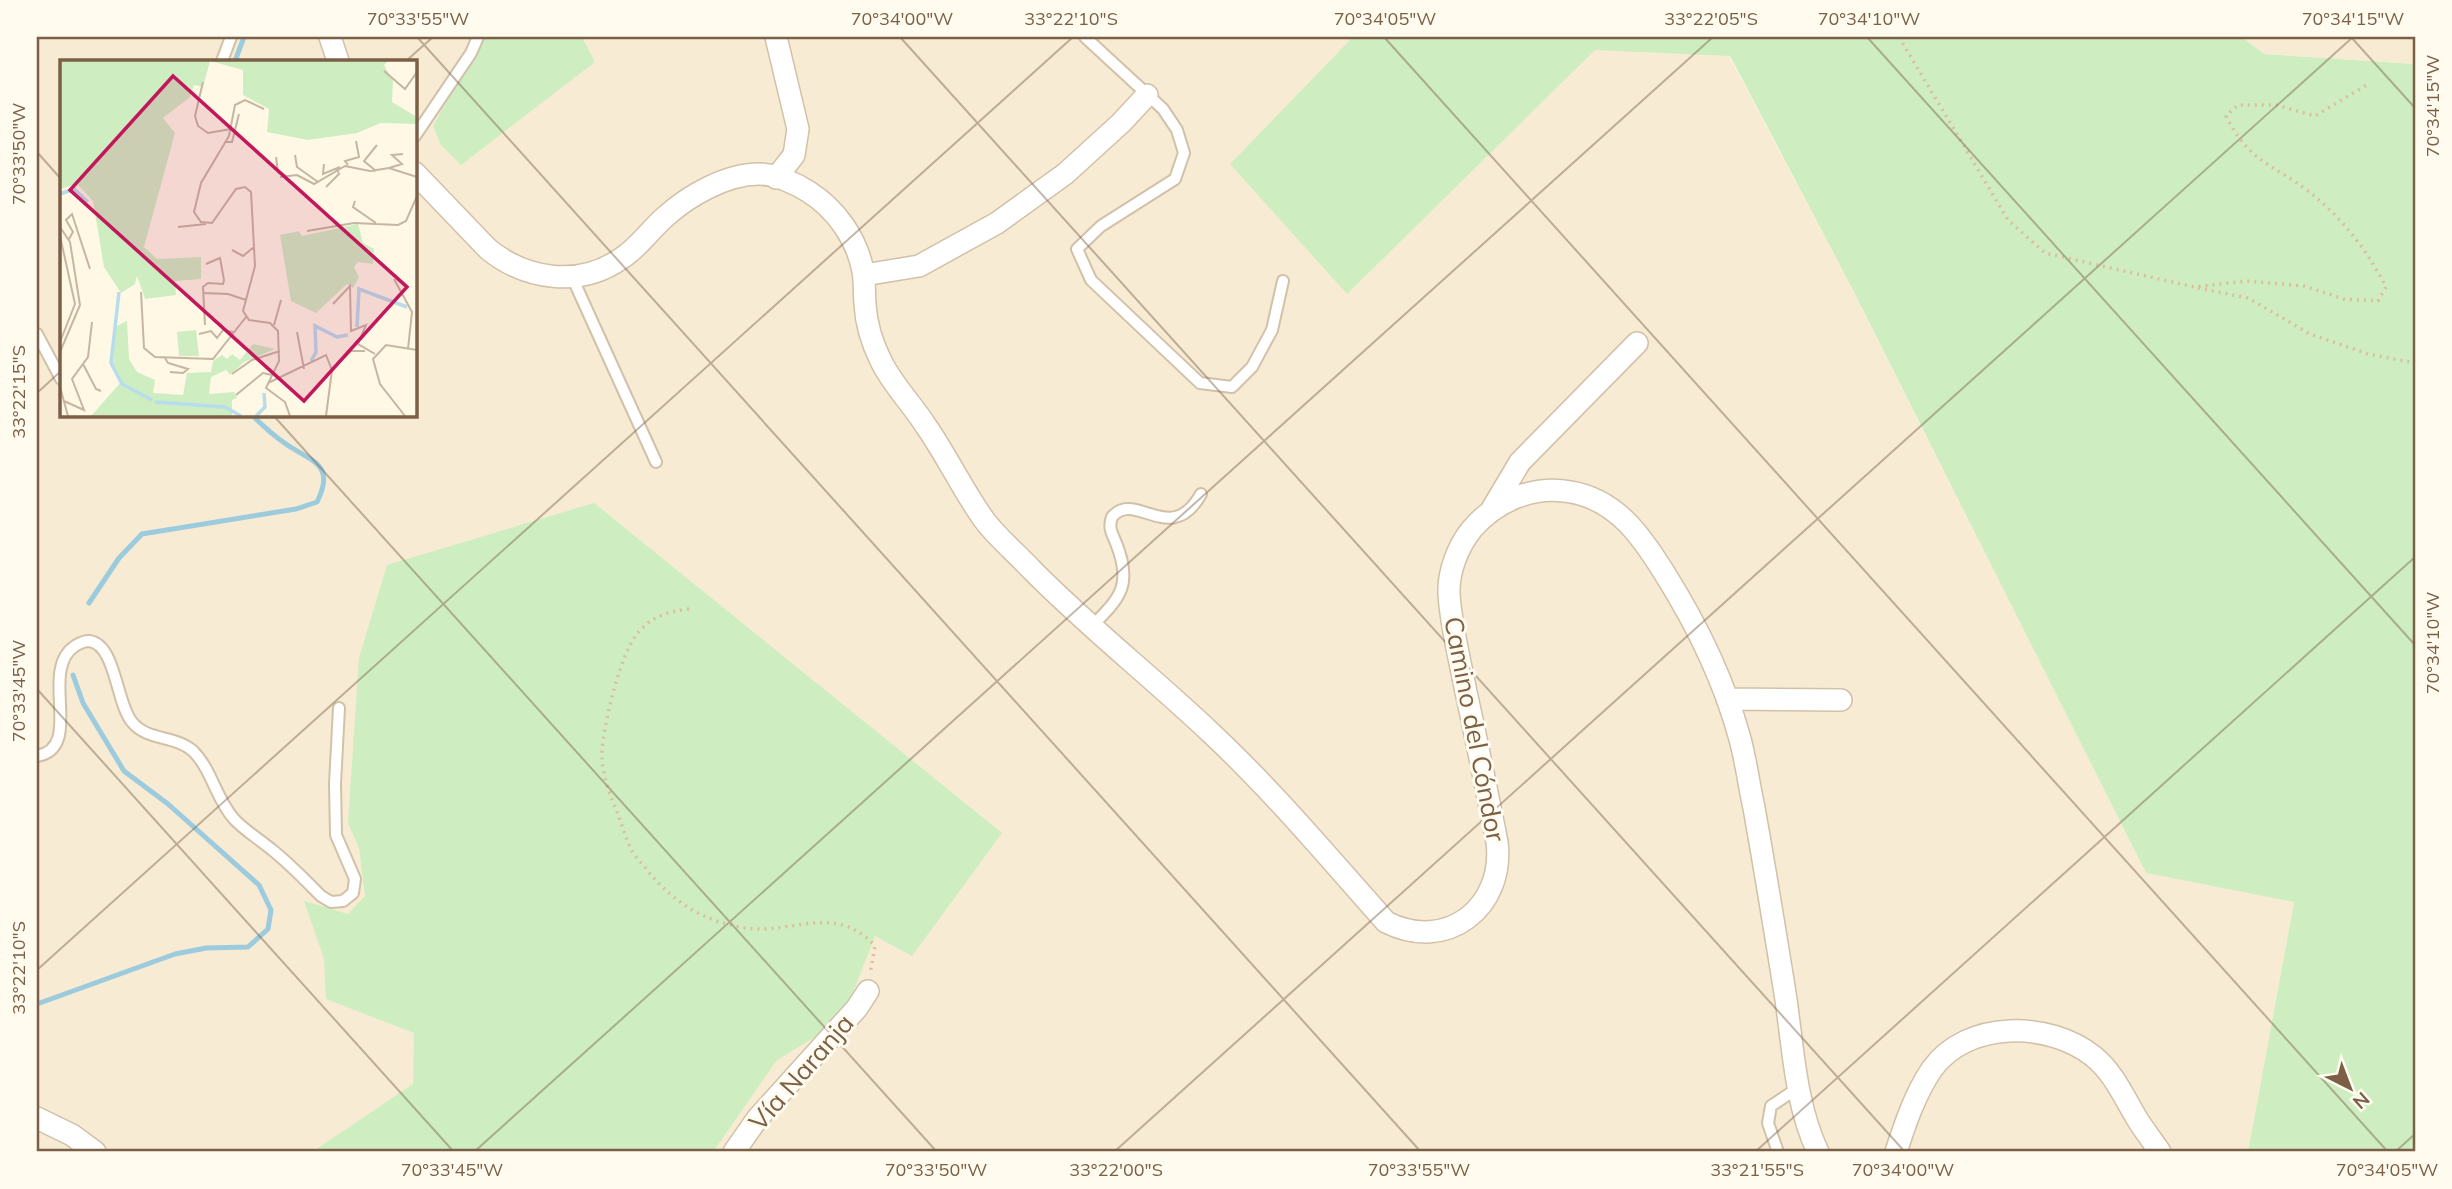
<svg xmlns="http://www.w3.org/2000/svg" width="2452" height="1189" viewBox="0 0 2452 1189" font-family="Mulish,sans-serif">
<rect width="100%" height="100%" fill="#fef8e5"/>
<path fill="#f7ebd3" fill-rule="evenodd" d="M 37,37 L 1719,37 L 1853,290 L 2146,873 L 2294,901 L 2248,1152 L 37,1152 ZM 61,61 L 415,61 L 415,415 L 61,415 Z
M 2242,37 L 2415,37 L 2415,64 L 2264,54 Z"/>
<path fill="#ceeec2" d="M 482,37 L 582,37 L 595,62 L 461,165 L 441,145 L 433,126 Z
M 1353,37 L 2242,37 L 2264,54 L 2415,64 L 2415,1152 L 2248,1152 L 2294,902 L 2146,873 L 1853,290 L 1730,56 L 1595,50 L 1347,294 L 1230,164 Z
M 594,503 L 1002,833 L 912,956 L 875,936 L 847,1008 L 825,1031 L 777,1060 L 713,1152 L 317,1152 L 315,1150 L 413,1084 L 414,1033 L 326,999 L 324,959 L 304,901 L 348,914 L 365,896 L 359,848 L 348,823 L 359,658 L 387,565 Z"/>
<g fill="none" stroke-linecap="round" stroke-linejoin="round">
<path stroke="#9ccbde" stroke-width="5" d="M 235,61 L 244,37
M 89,603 L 119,558 L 142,534 L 296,509 L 317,502 C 336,464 312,462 286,444 C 274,436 262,425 252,415
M 37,1004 L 175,954 L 206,948 L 248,947 L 268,929 L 271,910 L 259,885 L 168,804 L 124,771 L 83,703 L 73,675"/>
<defs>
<path id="lane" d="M 1085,37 L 1163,109 L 1177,130 L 1184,153 L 1175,179 L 1101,226 L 1077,249 L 1091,280 L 1200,383 L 1232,387 L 1252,367 L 1272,330 L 1283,281
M 222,61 L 231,37
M 415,136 L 471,53 L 478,37
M 572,277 L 656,462
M 37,334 L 61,379
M 1092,626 C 1120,598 1133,585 1116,543 C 1112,533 1108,528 1112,517 C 1135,489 1171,548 1201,494
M 37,756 C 85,748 38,670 75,646 C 80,643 83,641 89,641 C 116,644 116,703 132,722 C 147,741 175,735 193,751 C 212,770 216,799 234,819 C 244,830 259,839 271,849 C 289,863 305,880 321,896 L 331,902 L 343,901 L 353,893 L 355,879 L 336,835 L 335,784 L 339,708
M 1778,1152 L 1768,1123 L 1771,1106 L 1798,1088"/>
<path id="street" d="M 330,37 L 338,61
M 776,37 L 798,129 L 794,155 L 776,178
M 415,173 L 488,249 C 526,280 580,288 622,258 C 639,247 650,230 665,217 C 688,196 726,174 759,174 C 775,174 795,183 809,192 C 836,209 857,239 863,271 C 865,282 864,293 865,304 C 866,323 872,343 881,361 C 892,384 912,404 926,426 C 947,456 963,491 985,521 C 998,538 1016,553 1031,569 C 1088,627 1152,677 1211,733 C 1274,792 1329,858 1386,922 C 1447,953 1505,907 1497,842 C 1487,792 1477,742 1466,692 C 1460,660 1451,627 1449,594 C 1448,572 1458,546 1472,529 C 1497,500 1534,485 1571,492 C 1617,500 1642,537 1665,574 C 1697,625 1724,680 1740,739 C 1746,761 1749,785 1754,808 C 1765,869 1775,931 1785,993 C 1793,1045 1795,1104 1818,1152
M 864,275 L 919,266 L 997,223 L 1065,174 L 1121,123 L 1147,95
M 1492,509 L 1520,462 L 1637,343
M 1727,699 L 1841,700
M 37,1118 L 72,1135 L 95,1152
M 734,1152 L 757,1119 L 857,1008 L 868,991
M 1896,1152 C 1905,1124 1915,1094 1932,1069 C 1967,1020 2049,1021 2093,1056 C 2113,1072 2123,1095 2136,1117 C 2143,1129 2152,1140 2160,1152"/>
</defs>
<use href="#lane" stroke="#d2c1a9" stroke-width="14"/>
<use href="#street" stroke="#d2c1a9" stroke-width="24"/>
<path stroke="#ddbe9c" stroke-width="3.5" stroke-dasharray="2 5" stroke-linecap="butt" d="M 1899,37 L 2008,220 L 2045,253 L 2194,287 L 2246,281 L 2304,286 L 2344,299 L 2378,301 L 2386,287 C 2367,250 2341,216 2308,191 C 2271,163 2249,162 2226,116 L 2238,105 L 2276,105 L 2315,116 L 2370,83
M 2198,288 L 2248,298 L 2310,334 L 2368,354 L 2415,363
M 689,609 C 648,613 632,632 620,670 C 613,690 601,738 602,758 C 603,777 611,798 618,814 C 622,826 626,838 631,849 C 635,857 642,863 647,870 C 674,903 703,921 745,928 C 793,935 835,902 875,946 L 870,974"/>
<use href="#lane" stroke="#fff" stroke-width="10"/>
<use href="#street" stroke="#fff" stroke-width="21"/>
</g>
<path fill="none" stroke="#7b6047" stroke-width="2" stroke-opacity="0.45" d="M 417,37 L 1421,1152M 900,37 L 1905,1152M 1384,37 L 2388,1152M 1867,37 L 2415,645M 2351,37 L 2415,108M 406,61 L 433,37M 37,152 L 61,179M 37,393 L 61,371M 273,415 L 937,1152M 37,689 L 454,1152M 37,970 L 1073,37M 474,1152 L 1713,37M 1114,1152 L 2353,37M 1755,1152 L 2415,557M 2395,1152 L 2415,1134"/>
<g text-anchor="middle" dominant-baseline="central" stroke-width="6" stroke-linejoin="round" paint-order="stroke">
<g font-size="26" fill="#7b6047" stroke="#fffbee">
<text transform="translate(1475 729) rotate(79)">Camino del Cóndor</text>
<text transform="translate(801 1072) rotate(-49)">Vía Naranja</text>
</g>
</g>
<g transform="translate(60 60)">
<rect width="357" height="357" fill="#fef8e5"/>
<path d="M 0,1 L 328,1 L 324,5 L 333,21 L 332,42 L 357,57 L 357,64 L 321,63 L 297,73 L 248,80 L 207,72 L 209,49 L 183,35 L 183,10 L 150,1 L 143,27 L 134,25 L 130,37 L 103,58 L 115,73 L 84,187 L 97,199 L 141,197 L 141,219 L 115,221 L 116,235 L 85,239 L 77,216 L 75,224 L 61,233 L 44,207 L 33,141 L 17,124 L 0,129 ZM 298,164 L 303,183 L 314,189 L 313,204 L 298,202 L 294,207 L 299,217 L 293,228 L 287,224 L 256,253 L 231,241 L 220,175 L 239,171 L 242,176 ZM 67,261 L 69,299 L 77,312 L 95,320 L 93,333 L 123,335 L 127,313 L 151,312 L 153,301 L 162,295 L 167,299 L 172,294 L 180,300 L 193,284 L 215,289 L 184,302 L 170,315 L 166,310 L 151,317 L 149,334 L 174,332 L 177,338 L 172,340 L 172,356 L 31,356 L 61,322 L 53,305 L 55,267 ZM 136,270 L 139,296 L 119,296 L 117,272 Z" fill="#ceeec2"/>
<path fill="none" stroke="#b7dceb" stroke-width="3.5" d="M 0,134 L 14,129 L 28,142M 59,232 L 51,303 L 62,324 L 92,340M 297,267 L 299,229 L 347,247M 251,301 L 256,292 L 255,266 L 277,277 L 288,275M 95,342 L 165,347 L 181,356M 196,356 L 205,347 L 204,333"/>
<path fill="none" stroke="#c6b6a1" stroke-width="2" d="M 324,11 L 345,29 L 357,12M 143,22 L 135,56 L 138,66 L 148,73 L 171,69M 204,49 L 185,40 L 175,45 L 169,76 L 141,123 L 134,152 L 141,162 L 152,163 L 176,129 L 185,127 L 191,132 L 195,206 L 183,251 L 189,260 L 210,263 L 218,271 L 219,301 L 206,328 L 225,342 L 230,356M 166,82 L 172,82 L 179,54M 235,95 L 237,107 L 258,122M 216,97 L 218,112 L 226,116M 264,104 L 263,114 L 280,107M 288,105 L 285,101 L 299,97 L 296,81M 329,108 L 342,104 L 332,95 L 343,94M 316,111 L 304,101 L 317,85M 220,117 L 237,115 L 254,124 L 285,106 L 310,111 L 329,108 L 357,117M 266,127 L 279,114 L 277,109M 295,141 L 293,147 L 316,163M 0,167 L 10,182 L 20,245 L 0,292M 118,167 L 146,164M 247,171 L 294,163 L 338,165 L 346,161 L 357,136M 0,176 L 15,244 L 0,282M 9,179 L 13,172 L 6,160 L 12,154 L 30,209M 172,190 L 183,196 L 194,187M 334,219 L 352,252 L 348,289M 81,232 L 84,288 L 95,297 L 153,299 L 186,257M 143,233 L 168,234 L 186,240M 273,244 L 290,226 L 291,271 L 306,265 L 298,284 L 315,294M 145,265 L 143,227 L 148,223 L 163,224 L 164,220 L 160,198 L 146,204M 214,265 L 221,240M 237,272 L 244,309M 139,274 L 151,271 L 157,278 L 163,270 L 173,272M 105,298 L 108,303 L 128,309 L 123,313 L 110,312M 23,304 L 36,329 L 41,331M 172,314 L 192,300 L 220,291M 208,323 L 266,295 L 272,310M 0,327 L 8,356M 176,335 L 203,313 L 212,315M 4,341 L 24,350 L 12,319 L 28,297 L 32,262M 266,356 L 272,310 L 291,291 L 305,291M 345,356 L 320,324 L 313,299 L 326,285 L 357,290"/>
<path fill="#c2185b" fill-opacity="0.15" stroke="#c2185b" stroke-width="3.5" d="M 113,16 L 347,227 L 244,341 L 10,130 Z"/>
<rect width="357" height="357" fill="none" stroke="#7b6047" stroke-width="3.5"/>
</g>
<rect width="2452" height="1189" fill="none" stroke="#fffbee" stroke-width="77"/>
<g transform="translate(2350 1088) rotate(138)" stroke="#fffbee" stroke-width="5" paint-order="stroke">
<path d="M0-5L12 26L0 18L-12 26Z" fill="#7b6047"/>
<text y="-10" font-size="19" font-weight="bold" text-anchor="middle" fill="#7b6047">N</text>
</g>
<rect x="38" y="38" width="2376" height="1112" fill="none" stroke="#7b6047" stroke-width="2.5"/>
<g font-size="18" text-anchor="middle" fill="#7b6047">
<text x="418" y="25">70°33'55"W</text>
<text x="902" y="25">70°34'00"W</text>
<text x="1071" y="25">33°22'10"S</text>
<text x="1385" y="25">70°34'05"W</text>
<text x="1711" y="25">33°22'05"S</text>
<text x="1869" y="25">70°34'10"W</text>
<text x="2353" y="25">70°34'15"W</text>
<text transform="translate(2433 106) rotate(-90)" y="6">70°34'15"W</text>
<text transform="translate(19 154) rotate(-90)" y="6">70°33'50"W</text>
<text transform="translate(19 392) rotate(-90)" y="6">33°22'15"S</text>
<text transform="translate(2433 643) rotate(-90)" y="6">70°34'10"W</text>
<text transform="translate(19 691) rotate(-90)" y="6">70°33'45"W</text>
<text transform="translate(19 968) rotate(-90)" y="6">33°22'10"S</text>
<text x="452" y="1176">70°33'45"W</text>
<text x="936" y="1176">70°33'50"W</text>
<text x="1116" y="1176">33°22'00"S</text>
<text x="1419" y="1176">70°33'55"W</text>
<text x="1757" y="1176">33°21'55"S</text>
<text x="1903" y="1176">70°34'00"W</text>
<text x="2387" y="1176">70°34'05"W</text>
</g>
</svg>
